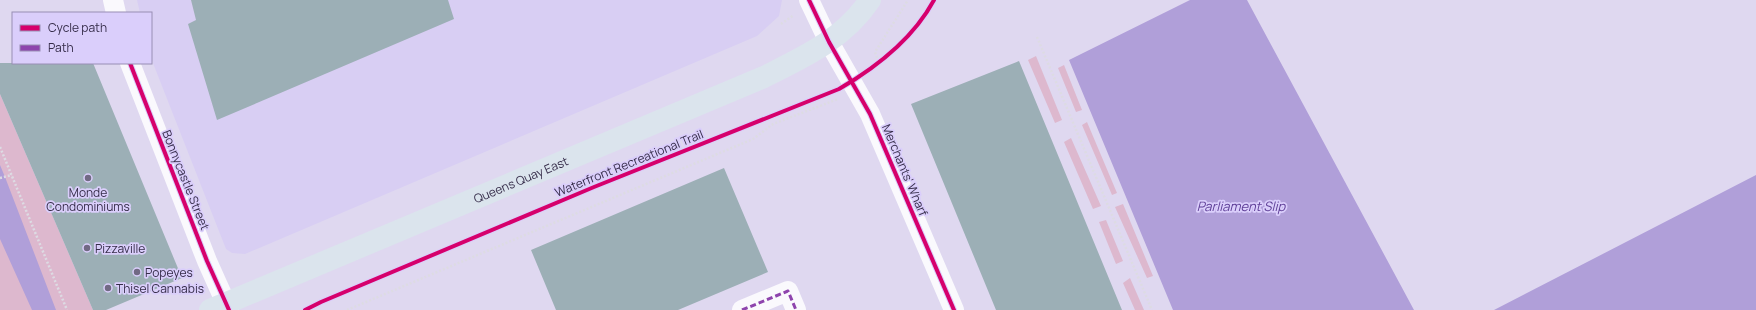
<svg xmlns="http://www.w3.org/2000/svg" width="1756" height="310" viewBox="0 0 1756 310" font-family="Manrope,sans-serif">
<rect width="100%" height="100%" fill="#dfd8f0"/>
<path fill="#d8cef3" d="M 137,0 L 782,0 L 779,16 L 757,36 L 245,254 L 232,253 L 226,249 L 151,58 L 151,13 L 140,13 Z"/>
<path fill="#ddb8ce" d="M 1036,56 L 1062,120 L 1055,123 L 1028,60 Z
M 1064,65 L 1082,110 L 1076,112 L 1058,68 Z
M 0,94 L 93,310 L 0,310 Z
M 1087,122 L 1117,193 L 1112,195 L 1082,125 Z
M 1071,138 L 1101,206 L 1093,209 L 1064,142 Z
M 1123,204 L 1153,276 L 1147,278 L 1115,207 Z
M 1106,220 L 1123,261 L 1116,264 L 1099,222 Z
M 1130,278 L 1144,310 L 1135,310 L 1123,283 Z"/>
<path fill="#b09fd9" d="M 1190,0 L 1247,0 L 1414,310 L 1173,310 L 1069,60 Z
M 0,165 L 5,177 L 56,310 L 32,310 L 0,239 Z
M 1756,175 L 1756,310 L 1494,310 Z"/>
<path fill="#9cafb6" d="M 191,0 L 448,0 L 454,19 L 217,120 L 188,24 L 196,20 Z
M 1019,61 L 1122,310 L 996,310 L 911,104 Z
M 0,63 L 93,63 L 182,278 L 106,310 L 93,310 L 0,94 Z
M 724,168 L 768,272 L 678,310 L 556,310 L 531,250 Z"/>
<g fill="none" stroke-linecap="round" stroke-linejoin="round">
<path stroke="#dddbe3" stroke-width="2.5" stroke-dasharray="2 2" stroke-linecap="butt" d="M 781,24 L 794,15
M 1037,37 L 1152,310
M 877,58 L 875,52 L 908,0
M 0,147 L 67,310
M 0,178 L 12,175
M 347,310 L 753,139 L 773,124 L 838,99"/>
<path stroke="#faf9fd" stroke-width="20" d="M 113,0 L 116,13
M 809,0 L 829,42 L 870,114 L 954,310
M 130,63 L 207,261 L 229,310
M 742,310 L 788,291 L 796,310"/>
<path stroke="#dbe4ed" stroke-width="22" id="s1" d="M 210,310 L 764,77 C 804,57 844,39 870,0"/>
<path stroke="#8e44ad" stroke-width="3" stroke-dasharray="6 3" stroke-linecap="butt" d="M 742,310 L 788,291 L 796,310"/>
<defs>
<path id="cycleway" d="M 809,0 L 829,42 L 870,114 L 954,310
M 130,63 L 207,261 L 229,310
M 305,310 L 321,302 L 594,187 L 839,89 C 877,67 913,39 934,0"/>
</defs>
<use href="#cycleway" stroke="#dacefb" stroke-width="6"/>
<use href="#cycleway" stroke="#d6006c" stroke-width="4"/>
</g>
<g fill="#716984" stroke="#dacefb" stroke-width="1.5">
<circle cx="88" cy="178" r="4"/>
<circle cx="87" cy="248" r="4"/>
<circle cx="137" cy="272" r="4"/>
<circle cx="108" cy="288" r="4"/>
</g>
<g text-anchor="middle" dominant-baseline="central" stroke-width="3.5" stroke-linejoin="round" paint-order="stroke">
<g font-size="12" fill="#362d4a" stroke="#dacefb">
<text transform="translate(629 163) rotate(-22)">Waterfront Recreational Trail</text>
<text transform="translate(905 170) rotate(67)">Merchants' Wharf</text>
<text stroke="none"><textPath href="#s1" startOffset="337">Queens Quay East</textPath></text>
<text transform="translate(186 180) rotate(68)">Bonnycastle Street</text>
</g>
<g font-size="12" fill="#362d4a" stroke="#dacefb" text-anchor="start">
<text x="88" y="192" text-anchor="middle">Monde<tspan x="88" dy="14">Condominiums</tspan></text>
<text x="95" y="248">Pizzaville</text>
<text x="145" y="272">Popeyes</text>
<text x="116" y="288">Thisel Cannabis</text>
</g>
<g font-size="13" font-style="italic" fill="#604098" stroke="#dacefb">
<text x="1241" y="206">Parliament Slip</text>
</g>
</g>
<rect x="12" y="12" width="140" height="52" fill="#dacefb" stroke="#988eb4"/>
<rect x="20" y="25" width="20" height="6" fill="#d6006c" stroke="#988eb4"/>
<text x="48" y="32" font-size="12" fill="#362d4a">Cycle path</text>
<rect x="20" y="45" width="20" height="6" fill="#8e44ad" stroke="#988eb4"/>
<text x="48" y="52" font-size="12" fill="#362d4a">Path</text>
</svg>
